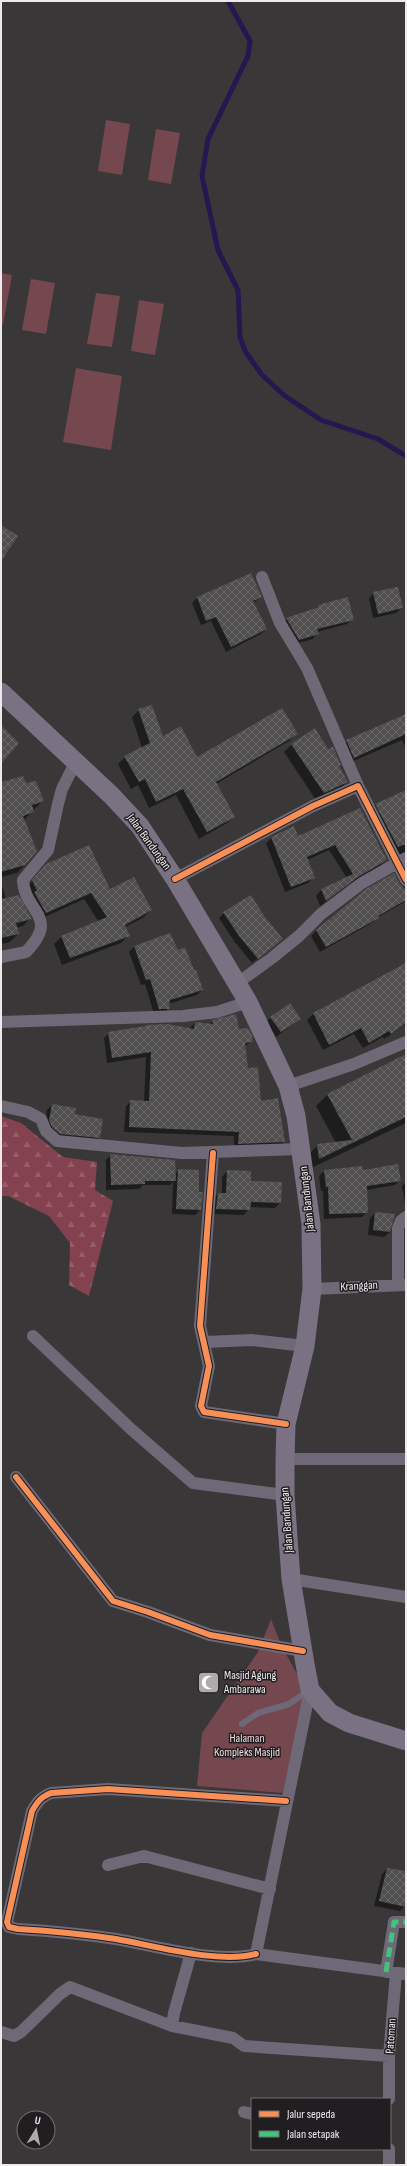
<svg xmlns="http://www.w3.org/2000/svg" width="407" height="2166" viewBox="0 0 407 2166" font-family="'Sofia Sans Condensed',sans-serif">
<defs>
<pattern id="forest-firs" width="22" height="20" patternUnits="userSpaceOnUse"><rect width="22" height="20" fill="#84414f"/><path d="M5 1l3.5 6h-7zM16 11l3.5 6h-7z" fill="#965d68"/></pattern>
<pattern id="building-cross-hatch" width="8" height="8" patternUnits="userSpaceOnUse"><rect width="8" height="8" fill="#504e4f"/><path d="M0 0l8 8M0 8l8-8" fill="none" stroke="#696868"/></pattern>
</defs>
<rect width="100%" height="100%" fill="#393738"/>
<path fill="url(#forest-firs)" d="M 1,1116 L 21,1123 L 63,1157 L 97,1162 L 95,1190 L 113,1201 L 89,1296 L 69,1285 L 70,1243 L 49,1216 L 8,1196 L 1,1196 Z"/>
<path fill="#754850" d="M 106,120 L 130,124 L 122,175 L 98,171 Z
M 156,129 L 180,133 L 171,184 L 148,180 Z
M 1,273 L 12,275 L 3,325 L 1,325 Z
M 31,279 L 55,283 L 46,334 L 22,330 Z
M 96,293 L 120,296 L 112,347 L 87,344 Z
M 139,300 L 164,304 L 155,355 L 131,351 Z
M 76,368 L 122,376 L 111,450 L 63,442 Z
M 271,1619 L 282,1647 L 305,1688 L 283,1793 L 197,1786 L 202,1733 L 258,1652 Z"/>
<path fill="#0007" d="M 374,593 L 402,608 L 396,613 L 373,618 L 369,598 Z
M 261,597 L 253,603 L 266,629 L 261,634 L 226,652 L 211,621 L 201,625 L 192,603 L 197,598 Z
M 319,606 L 352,619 L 347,624 L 317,632 L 313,639 L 294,644 L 282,624 L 287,619 L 315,610 Z
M 139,710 L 162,737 L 197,759 L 296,734 L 289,741 L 216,784 L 234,816 L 227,823 L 199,839 L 176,795 L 149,808 L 138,785 L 131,789 L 118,764 L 125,757 L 142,748 L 132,717 Z
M 406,715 L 406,748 L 402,740 L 349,763 L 341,747 L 347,741 Z
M 292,744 L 338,766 L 347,782 L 340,789 L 316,800 L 284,752 Z
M 1,783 L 26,785 L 42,801 L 24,820 L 25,865 L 17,873 L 1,877 Z
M 406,791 L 406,859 L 400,856 L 370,810 L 376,804 Z
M 359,809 L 386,860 L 380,866 L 351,883 L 320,906 L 316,896 L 321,890 L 347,878 L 329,850 L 307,860 L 314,877 L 308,883 L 285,892 L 266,843 L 272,838 L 298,837 Z
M 38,873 L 109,891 L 151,910 L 143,918 L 125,927 L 129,935 L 121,943 L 62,965 L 54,944 L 61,937 L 98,921 L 84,899 L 38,920 L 26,889 Z
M 1,883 L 6,899 L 30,918 L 23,926 L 16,928 L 18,934 L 10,942 L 1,944 Z
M 402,887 L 406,888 L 406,900 L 403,903 L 378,917 L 372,923 L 320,952 L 311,936 L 316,931 Z
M 224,913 L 264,918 L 282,939 L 252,963 L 234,941 L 219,918 Z
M 134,947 L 178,951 L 202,990 L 197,995 L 168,1004 L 168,1009 L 163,1014 L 154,1014 L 145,984 L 141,985 L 129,952 Z
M 406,964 L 406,1024 L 384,1039 L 383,1037 L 363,1048 L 354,1034 L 323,1050 L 307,1020 L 313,1014 Z
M 271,1017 L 300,1019 L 276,1037 L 266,1022 Z
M 213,1021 L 238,1030 L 252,1041 L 244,1047 L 247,1069 L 260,1102 L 284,1142 L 279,1147 L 234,1148 L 234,1136 L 124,1132 L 126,1106 L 131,1101 L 144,1102 L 146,1057 L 107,1063 L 104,1038 L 109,1033 L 144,1028 L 146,1026 L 190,1028 L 195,1023 L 209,1025 Z
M 406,1056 L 406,1123 L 307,1170 L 306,1157 L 318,1145 L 336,1143 L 316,1106 L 328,1094 Z
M 52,1105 L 74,1115 L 99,1137 L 94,1142 L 55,1138 L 45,1125 L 47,1110 Z
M 111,1155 L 175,1174 L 179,1170 L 198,1193 L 200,1210 L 195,1215 L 172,1214 L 173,1182 L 170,1185 L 143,1185 L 139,1189 L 106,1190 L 106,1160 Z
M 227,1171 L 250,1172 L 250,1182 L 281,1183 L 280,1203 L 275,1208 L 250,1207 L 244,1215 L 212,1214 L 213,1199 L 218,1194 L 222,1194 L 222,1177 Z
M 324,1171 L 362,1171 L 400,1180 L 395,1185 L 367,1190 L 367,1212 L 362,1217 L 324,1219 L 323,1191 L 321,1191 L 319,1176 Z
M 406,1182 L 406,1210 L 402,1186 Z
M 375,1213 L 390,1232 L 384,1237 L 368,1235 L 370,1218 Z
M 387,1869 L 406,1872 L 406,1899 L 405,1906 L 400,1911 L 374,1906 L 382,1874 Z"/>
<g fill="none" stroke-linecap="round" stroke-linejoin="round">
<path stroke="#261750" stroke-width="5" d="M 228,1 L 250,41 L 248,56 L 208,139 L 202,176 L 218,250 L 238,290 L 240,337 L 245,351 L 262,375 L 285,396 L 321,420 L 378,439 L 406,456"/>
</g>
<path fill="url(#building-cross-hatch)" d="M 1,525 L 18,536 L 1,561 Z
M 251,573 L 262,597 L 253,601 L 267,629 L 231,647 L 216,617 L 206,621 L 197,597 Z
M 398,587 L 403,608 L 378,614 L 373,592 Z
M 348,597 L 354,620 L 317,629 L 319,634 L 299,640 L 286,618 L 319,607 L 318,605 Z
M 152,705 L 163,736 L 181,726 L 197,757 L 282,708 L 298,734 L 216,782 L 235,817 L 207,832 L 183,789 L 156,802 L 145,779 L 139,782 L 124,756 L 150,743 L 138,709 Z
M 406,714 L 406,734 L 354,758 L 346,740 Z
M 1,725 L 19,743 L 1,764 Z
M 315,728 L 328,749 L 333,747 L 341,765 L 339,766 L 348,782 L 324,793 L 291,744 Z
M 23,776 L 26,783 L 36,781 L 44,801 L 32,805 L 34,812 L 23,816 L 37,851 L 25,865 L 1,872 L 1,782 Z
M 406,790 L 406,844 L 398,847 L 375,804 Z
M 360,808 L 387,860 L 358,877 L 326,901 L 321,889 L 353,874 L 335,845 L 307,857 L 315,878 L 291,887 L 271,837 L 294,826 L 298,836 Z
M 89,845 L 110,889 L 134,877 L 152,910 L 125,925 L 130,936 L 70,958 L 61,936 L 107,917 L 91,893 L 46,913 L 34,892 L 37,891 L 32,880 L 46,864 Z
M 394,873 L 400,884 L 406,890 L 406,900 L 378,916 L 379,918 L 326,947 L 316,930 L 366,889 Z
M 19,895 L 32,919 L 16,923 L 19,934 L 1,938 L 1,899 Z
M 251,895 L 265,917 L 283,939 L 258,959 L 239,936 L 223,912 Z
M 170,933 L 178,950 L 185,947 L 194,970 L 196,970 L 203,990 L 170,1000 L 169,1009 L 159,1009 L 150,979 L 146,980 L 134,946 Z
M 406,963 L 406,1023 L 391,1034 L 389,1031 L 369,1043 L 361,1028 L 329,1045 L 313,1013 Z
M 290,1003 L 301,1019 L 281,1032 L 270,1017 Z
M 236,1014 L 239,1029 L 248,1028 L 252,1035 L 253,1042 L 245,1043 L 248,1068 L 258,1067 L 261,1101 L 278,1098 L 285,1142 L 238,1144 L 239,1132 L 129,1127 L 130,1100 L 149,1101 L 151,1052 L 112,1058 L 108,1032 L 146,1026 L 146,1025 L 167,1024 L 194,1029 L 195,1022 L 213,1024 L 212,1020 Z
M 406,1054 L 406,1117 L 319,1159 L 317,1144 L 352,1140 L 327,1094 Z
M 52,1104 L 76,1108 L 75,1114 L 103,1119 L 100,1138 L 60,1134 L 52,1127 L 49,1120 Z
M 110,1154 L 175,1160 L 176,1181 L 145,1181 L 145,1184 L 111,1185 Z
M 398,1164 L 401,1181 L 367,1186 L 368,1213 L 329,1214 L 328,1187 L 326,1187 L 324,1170 L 362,1166 L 363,1170 Z
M 178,1169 L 199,1170 L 199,1192 L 203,1192 L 201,1210 L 176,1209 Z
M 227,1170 L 251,1171 L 251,1181 L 282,1182 L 281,1203 L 251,1202 L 250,1210 L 216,1209 L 218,1193 L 226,1193 Z
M 375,1212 L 395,1214 L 390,1232 L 373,1230 Z
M 387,1868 L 406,1871 L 406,1907 L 379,1901 Z"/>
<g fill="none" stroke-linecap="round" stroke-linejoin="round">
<path stroke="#6f6876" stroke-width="6" d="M 242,1724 L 258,1713 L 289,1704 L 308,1691"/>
<path stroke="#6f6876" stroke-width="12" d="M 262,577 L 280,623 L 307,668 L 358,786
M 175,879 L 313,806 L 358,786 L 406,880
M 1,957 L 26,952 C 61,916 24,912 23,880 L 48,850 L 58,804 L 62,789 L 75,763
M 236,984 L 272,958 L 299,936 L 321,914 L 362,883 L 406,858
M 1,1022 L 183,1016 L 217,1012 L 248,1002
M 288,1086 L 354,1064 L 406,1042
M 1,1106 L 28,1112 L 41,1119 L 46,1131 L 57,1141 L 182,1153 L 302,1149
M 213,1153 L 200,1326 L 209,1366 L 201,1406 L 204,1412 L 286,1424
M 398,1284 L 398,1228 L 401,1221 L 406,1217
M 312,1289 L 406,1285
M 33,1336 L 132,1430 L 193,1483 L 285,1495
M 205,1342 L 252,1340 L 305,1346
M 285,1459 L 406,1459
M 16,1477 L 113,1601 L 148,1612 L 210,1635 L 303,1651
M 291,1579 L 406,1597
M 310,1690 L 256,1954 L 406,1974
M 108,1865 L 144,1856 L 270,1889
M 256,1954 C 218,1964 155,1946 116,1939 C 83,1934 51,1931 18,1929 L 9,1927 L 7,1922 L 32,1811 C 38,1801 41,1797 51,1793 L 108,1789 L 286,1801
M 386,1972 L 394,1922 L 406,1922
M 172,2026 L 233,2038 L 244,2046 L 389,2056
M 1,2032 L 14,2036 L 21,2032 L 60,1994 L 70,1987 L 172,2026 L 174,2013 L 191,1953
M 389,2099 L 389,2056 L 396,1973
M 244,2112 L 252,2114
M 389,2149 L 389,2165"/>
<path stroke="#7a7182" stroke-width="19" d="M 1,692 L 111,795 L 140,826 L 175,879 L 248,1002 L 288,1086 L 296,1116 L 311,1224 L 312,1289 L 305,1346 L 286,1424 L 285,1459 L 285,1495 L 291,1579 L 305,1664 L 310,1690 L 330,1713 L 349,1723 L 406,1741"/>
<path stroke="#40c37c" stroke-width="5" stroke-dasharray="10 5" stroke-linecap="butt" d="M 386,1972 L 394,1922 L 406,1922"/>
<defs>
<path id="cycleway" d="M 175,879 L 313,806 L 358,786 L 406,880
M 213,1153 L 200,1326 L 209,1366 L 201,1406 L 204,1412 L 286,1424
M 16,1477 L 113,1601 L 148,1612 L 210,1635 L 303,1651
M 256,1954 C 218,1964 155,1946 116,1939 C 83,1934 51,1931 18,1929 L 9,1927 L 7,1922 L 32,1811 C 38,1801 41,1797 51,1793 L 108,1789 L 286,1801"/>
</defs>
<use href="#cycleway" stroke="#201e20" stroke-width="8"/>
<use href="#cycleway" stroke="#f78f57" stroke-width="6"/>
</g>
<defs>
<symbol id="mosque-square" viewBox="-11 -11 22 22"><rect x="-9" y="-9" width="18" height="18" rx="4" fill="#adabac" stroke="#201e20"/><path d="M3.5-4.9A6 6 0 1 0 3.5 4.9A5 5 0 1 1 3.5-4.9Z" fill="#fff"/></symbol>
</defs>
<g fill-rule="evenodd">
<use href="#mosque-square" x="196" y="1670" width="25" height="25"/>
</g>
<g text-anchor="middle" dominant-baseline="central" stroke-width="3" stroke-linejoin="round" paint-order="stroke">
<g font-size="12" fill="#eceaeb" stroke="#201e20">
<text transform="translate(149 842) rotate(54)">Jalan Bandungan</text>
<text transform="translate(307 1199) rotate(-96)">Jalan Bandungan</text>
<text transform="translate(359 1286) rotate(-3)">Kranggan</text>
<text transform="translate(287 1520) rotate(-94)">Jalan Bandungan</text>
<text transform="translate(391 2036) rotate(-86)">Patoman</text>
</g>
<g font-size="12" fill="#eceaeb" stroke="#201e20" text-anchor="start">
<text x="224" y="1675">Masjid Agung<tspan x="224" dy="14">Ambarawa</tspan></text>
</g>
<g font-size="12" fill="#efd7da" stroke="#201e20">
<text x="247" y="1738">Halaman<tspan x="247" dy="14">Kompleks Masjid</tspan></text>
</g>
</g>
<rect width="407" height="2166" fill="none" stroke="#eceaeb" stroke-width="4"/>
<rect x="251" y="2098" width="140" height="52" fill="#201e20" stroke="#727071"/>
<rect x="259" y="2111" width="20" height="6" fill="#f78f57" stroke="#727071"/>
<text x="287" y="2118" font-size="12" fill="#eceaeb">Jalur sepeda</text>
<rect x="259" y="2131" width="20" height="6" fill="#40c37c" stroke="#727071"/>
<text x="287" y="2138" font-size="12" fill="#eceaeb">Jalan setapak</text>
<g transform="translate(36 2130) rotate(10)"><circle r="19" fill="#201e20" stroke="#727071"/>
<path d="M0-3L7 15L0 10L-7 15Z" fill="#adabac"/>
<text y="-6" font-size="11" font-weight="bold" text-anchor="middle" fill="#eceaeb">U</text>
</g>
</svg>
